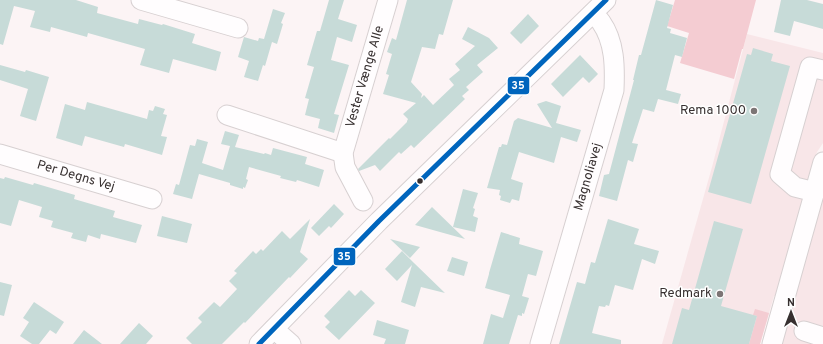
<svg xmlns="http://www.w3.org/2000/svg" width="823" height="344" viewBox="0 0 823 344" font-family="Overpass,sans-serif">
<rect width="100%" height="100%" fill="#fcf4f5"/>
<path fill="#f8e6e8" d="M 747,34 L 823,53 L 823,143 L 817,152 L 815,158 L 776,296 L 774,296 L 760,344 L 662,344 L 712,167 Z
M 823,197 L 823,344 L 781,344 Z"/>
<path fill="#f4ccd2" d="M 675,0 L 756,0 L 743,49 L 742,49 L 734,79 L 680,63 L 689,33 L 667,26 Z
M 755,309 L 769,313 L 760,344 L 749,344 L 757,316 L 753,315 Z"/>
<path fill="#c7dbd8" d="M 0,0 L 76,0 L 98,7 L 97,13 L 138,24 L 139,19 L 162,25 L 163,24 L 195,34 L 192,43 L 221,52 L 216,71 L 173,59 L 169,73 L 140,65 L 145,49 L 88,33 L 87,37 L 51,27 L 50,32 L 30,27 L 35,11 L 14,6 L 3,45 L 0,44 Z
M 329,0 L 344,0 L 338,19 L 357,25 L 352,42 L 337,37 L 331,60 L 349,65 L 334,114 L 339,115 L 334,133 L 318,128 L 320,119 L 305,115 L 309,99 L 305,98 L 314,67 L 307,65 L 317,31 L 320,31 Z
M 407,0 L 453,0 L 443,35 L 439,34 L 435,49 L 422,47 L 411,82 L 422,94 L 421,98 L 424,95 L 433,105 L 454,85 L 449,79 L 460,70 L 455,64 L 475,46 L 462,39 L 468,27 L 489,38 L 498,48 L 477,65 L 483,72 L 466,87 L 469,90 L 462,96 L 465,99 L 414,148 L 411,145 L 401,154 L 399,152 L 380,171 L 375,165 L 359,171 L 358,169 L 389,138 L 390,139 L 407,122 L 407,121 L 408,119 L 403,114 L 416,103 L 383,94 L 389,75 L 386,74 L 392,54 L 387,52 L 392,38 L 396,40 Z
M 656,0 L 673,5 L 667,28 L 671,29 L 670,33 L 687,38 L 682,57 L 675,55 L 666,90 L 681,94 L 678,104 L 658,99 L 654,112 L 643,109 L 632,143 L 638,144 L 633,162 L 628,160 L 617,201 L 599,196 L 604,175 L 609,174 L 634,80 L 633,80 L 639,55 L 641,55 Z
M 781,0 L 807,0 L 823,4 L 823,29 L 794,21 L 790,36 L 774,32 Z
M 273,9 L 285,13 L 281,23 L 283,24 L 277,44 L 272,42 L 265,66 L 263,65 L 258,81 L 244,77 L 249,61 L 238,57 L 244,37 L 258,41 L 259,38 L 264,39 Z
M 528,14 L 539,26 L 521,44 L 510,33 Z
M 753,48 L 773,54 L 771,61 L 790,66 L 751,204 L 708,192 L 747,54 L 751,55 Z
M 580,55 L 598,74 L 589,83 L 583,77 L 563,97 L 551,84 Z
M 0,65 L 25,72 L 26,70 L 49,77 L 36,121 L 20,116 L 28,89 L 0,80 Z
M 546,101 L 561,106 L 556,123 L 581,130 L 577,142 L 561,137 L 554,163 L 519,152 L 511,179 L 523,183 L 519,201 L 512,199 L 510,203 L 500,200 L 501,196 L 499,195 L 500,190 L 487,188 L 499,147 L 501,147 L 502,144 L 507,145 L 514,121 L 518,118 L 552,128 L 537,104 Z
M 87,102 L 147,119 L 149,110 L 153,111 L 155,106 L 165,109 L 163,114 L 167,115 L 161,136 L 167,137 L 162,155 L 125,144 L 124,147 L 85,136 L 82,146 L 56,138 L 65,104 L 85,110 Z
M 225,131 L 239,135 L 235,147 L 264,154 L 265,153 L 271,155 L 273,148 L 307,157 L 305,164 L 324,170 L 319,187 L 297,180 L 296,182 L 280,178 L 281,176 L 249,167 L 246,179 L 248,180 L 245,188 L 243,187 L 243,189 L 230,185 L 230,183 L 199,174 L 192,199 L 173,194 L 176,184 L 179,185 L 190,145 L 195,146 L 197,139 L 208,142 L 202,163 L 223,170 L 230,146 L 221,144 Z
M 5,177 L 33,185 L 34,183 L 75,195 L 74,199 L 115,211 L 113,217 L 142,225 L 136,243 L 101,234 L 100,239 L 88,235 L 86,242 L 71,238 L 73,233 L 51,227 L 53,221 L 39,217 L 42,207 L 19,200 L 11,226 L 0,223 L 0,178 L 4,179 Z
M 463,189 L 478,193 L 473,208 L 475,209 L 473,216 L 478,218 L 475,232 L 453,227 Z
M 334,204 L 344,214 L 331,228 L 329,226 L 319,236 L 311,228 Z
M 432,207 L 465,239 L 415,225 Z
M 162,216 L 192,224 L 187,243 L 157,236 Z
M 310,219 L 300,252 L 308,259 L 290,278 L 289,277 L 245,323 L 244,322 L 222,344 L 192,344 L 186,338 L 202,322 L 198,318 L 214,302 L 220,307 L 237,289 L 229,281 L 237,273 L 234,271 L 253,251 L 256,254 L 261,249 L 263,251 L 282,231 L 290,239 Z
M 608,219 L 639,229 L 634,244 L 659,251 L 655,264 L 642,259 L 633,290 L 615,285 L 609,306 L 606,305 L 605,307 L 599,306 L 592,333 L 621,340 L 621,344 L 559,344 L 577,282 L 585,284 L 591,262 L 595,263 Z
M 714,221 L 743,229 L 721,306 L 757,316 L 749,344 L 672,344 L 682,308 L 689,310 Z
M 501,232 L 520,238 L 519,244 L 543,251 L 536,276 L 528,274 L 522,296 L 529,298 L 524,314 L 522,313 L 522,316 L 518,315 L 509,344 L 483,344 L 491,314 L 503,318 L 510,295 L 485,288 L 489,274 L 489,273 Z
M 390,239 L 420,247 L 410,258 Z
M 402,251 L 414,263 L 445,293 L 421,287 L 415,307 L 401,302 L 412,265 L 397,281 L 385,269 Z
M 452,257 L 468,262 L 464,276 L 447,271 Z
M 0,282 L 12,285 L 4,316 L 0,315 Z
M 349,290 L 355,296 L 361,290 L 375,303 L 339,340 L 325,327 L 330,322 L 324,316 Z
M 34,302 L 64,322 L 56,334 L 50,330 L 39,344 L 32,344 L 20,336 L 29,322 L 23,318 Z
M 377,320 L 409,330 L 405,344 L 384,344 L 386,339 L 373,335 Z
M 139,323 L 153,336 L 146,344 L 120,344 Z
M 84,330 L 102,344 L 73,344 Z"/>
<g fill="none" stroke-linecap="round" stroke-linejoin="round">
<defs>
<g id="minor">
<path d="M 141,0 L 238,28"/>
<path d="M 227,115 L 343,153"/>
<path id="s1" d="M 0,154 L 152,199"/>
<path d="M 815,192 L 795,187 L 780,174 L 810,67 L 823,70"/>
<path id="s2" d="M 363,201 L 345,167 L 343,153 L 388,0"/>
<path d="M 274,329 L 291,344"/>
<path d="M 804,331 L 823,337"/>
<path d="M 259,344 L 379,221 L 606,0"/>
<path id="s3" d="M 540,344 L 614,90 C 615,67 615,42 601,22 C 599,19 595,16 592,14"/>
<path d="M 772,344 L 823,162"/>
</g>
</defs>
<use href="#minor" stroke="#d7d0d1" stroke-width="21"/>
<use href="#minor" stroke="#fffdfe" stroke-width="19"/>
<defs>
<path id="bus-1" d="M 259,344 L 379,221 L 606,0"/>
</defs>
<use href="#bus-1" stroke="#fff" stroke-width="8"/>
<use href="#bus-1" stroke="#0065bd" stroke-width="5"/>
</g>
<g fill="#7c7575" stroke="#fff" stroke-width="1.5">
<circle cx="754" cy="111" r="4"/>
<circle cx="720" cy="294" r="4"/>
</g>
<circle fill="#373030" stroke="#fff" stroke-width="1.5" cx="420" cy="181" r="3.5"/>
<g text-anchor="middle" dominant-baseline="central" stroke-width="3" stroke-linejoin="round" paint-order="stroke">
<g font-size="13" fill="#373030" stroke="#fff">
<text stroke="none"><textPath href="#s2" startOffset="132">Vester Vænge Alle</textPath></text>
<text stroke="none"><textPath href="#s1" startOffset="79">Per Degns Vej</textPath></text>
<text stroke="none"><textPath href="#s3" startOffset="174">Magnoliavej</textPath></text>
</g>
<g font-size="13" fill="#373030" stroke="#fff" text-anchor="end">
<text x="746" y="111">Rema 1000</text>
<text x="712" y="294">Redmark</text>
</g>
</g>
<g stroke="#fff" stroke-width="1.5">
<rect x="507" y="76" width="23" height="19" rx="4" fill="#0065bd"/>
<rect x="333" y="247" width="23" height="19" rx="4" fill="#0065bd"/>
</g>
<g font-size="11" text-anchor="middle" font-weight="bold" fill="#fff">
<text x="518" y="89">35</text>
<text x="344" y="260">35</text>
</g>
<g transform="translate(791 312)" stroke="#ffffff" stroke-width="3" paint-order="stroke">
<path d="M0-3L7 15L0 10L-7 15Z" fill="#373030"/>
<text y="-6" font-size="11" font-weight="bold" text-anchor="middle" fill="#373030">N</text>
</g>
</svg>
